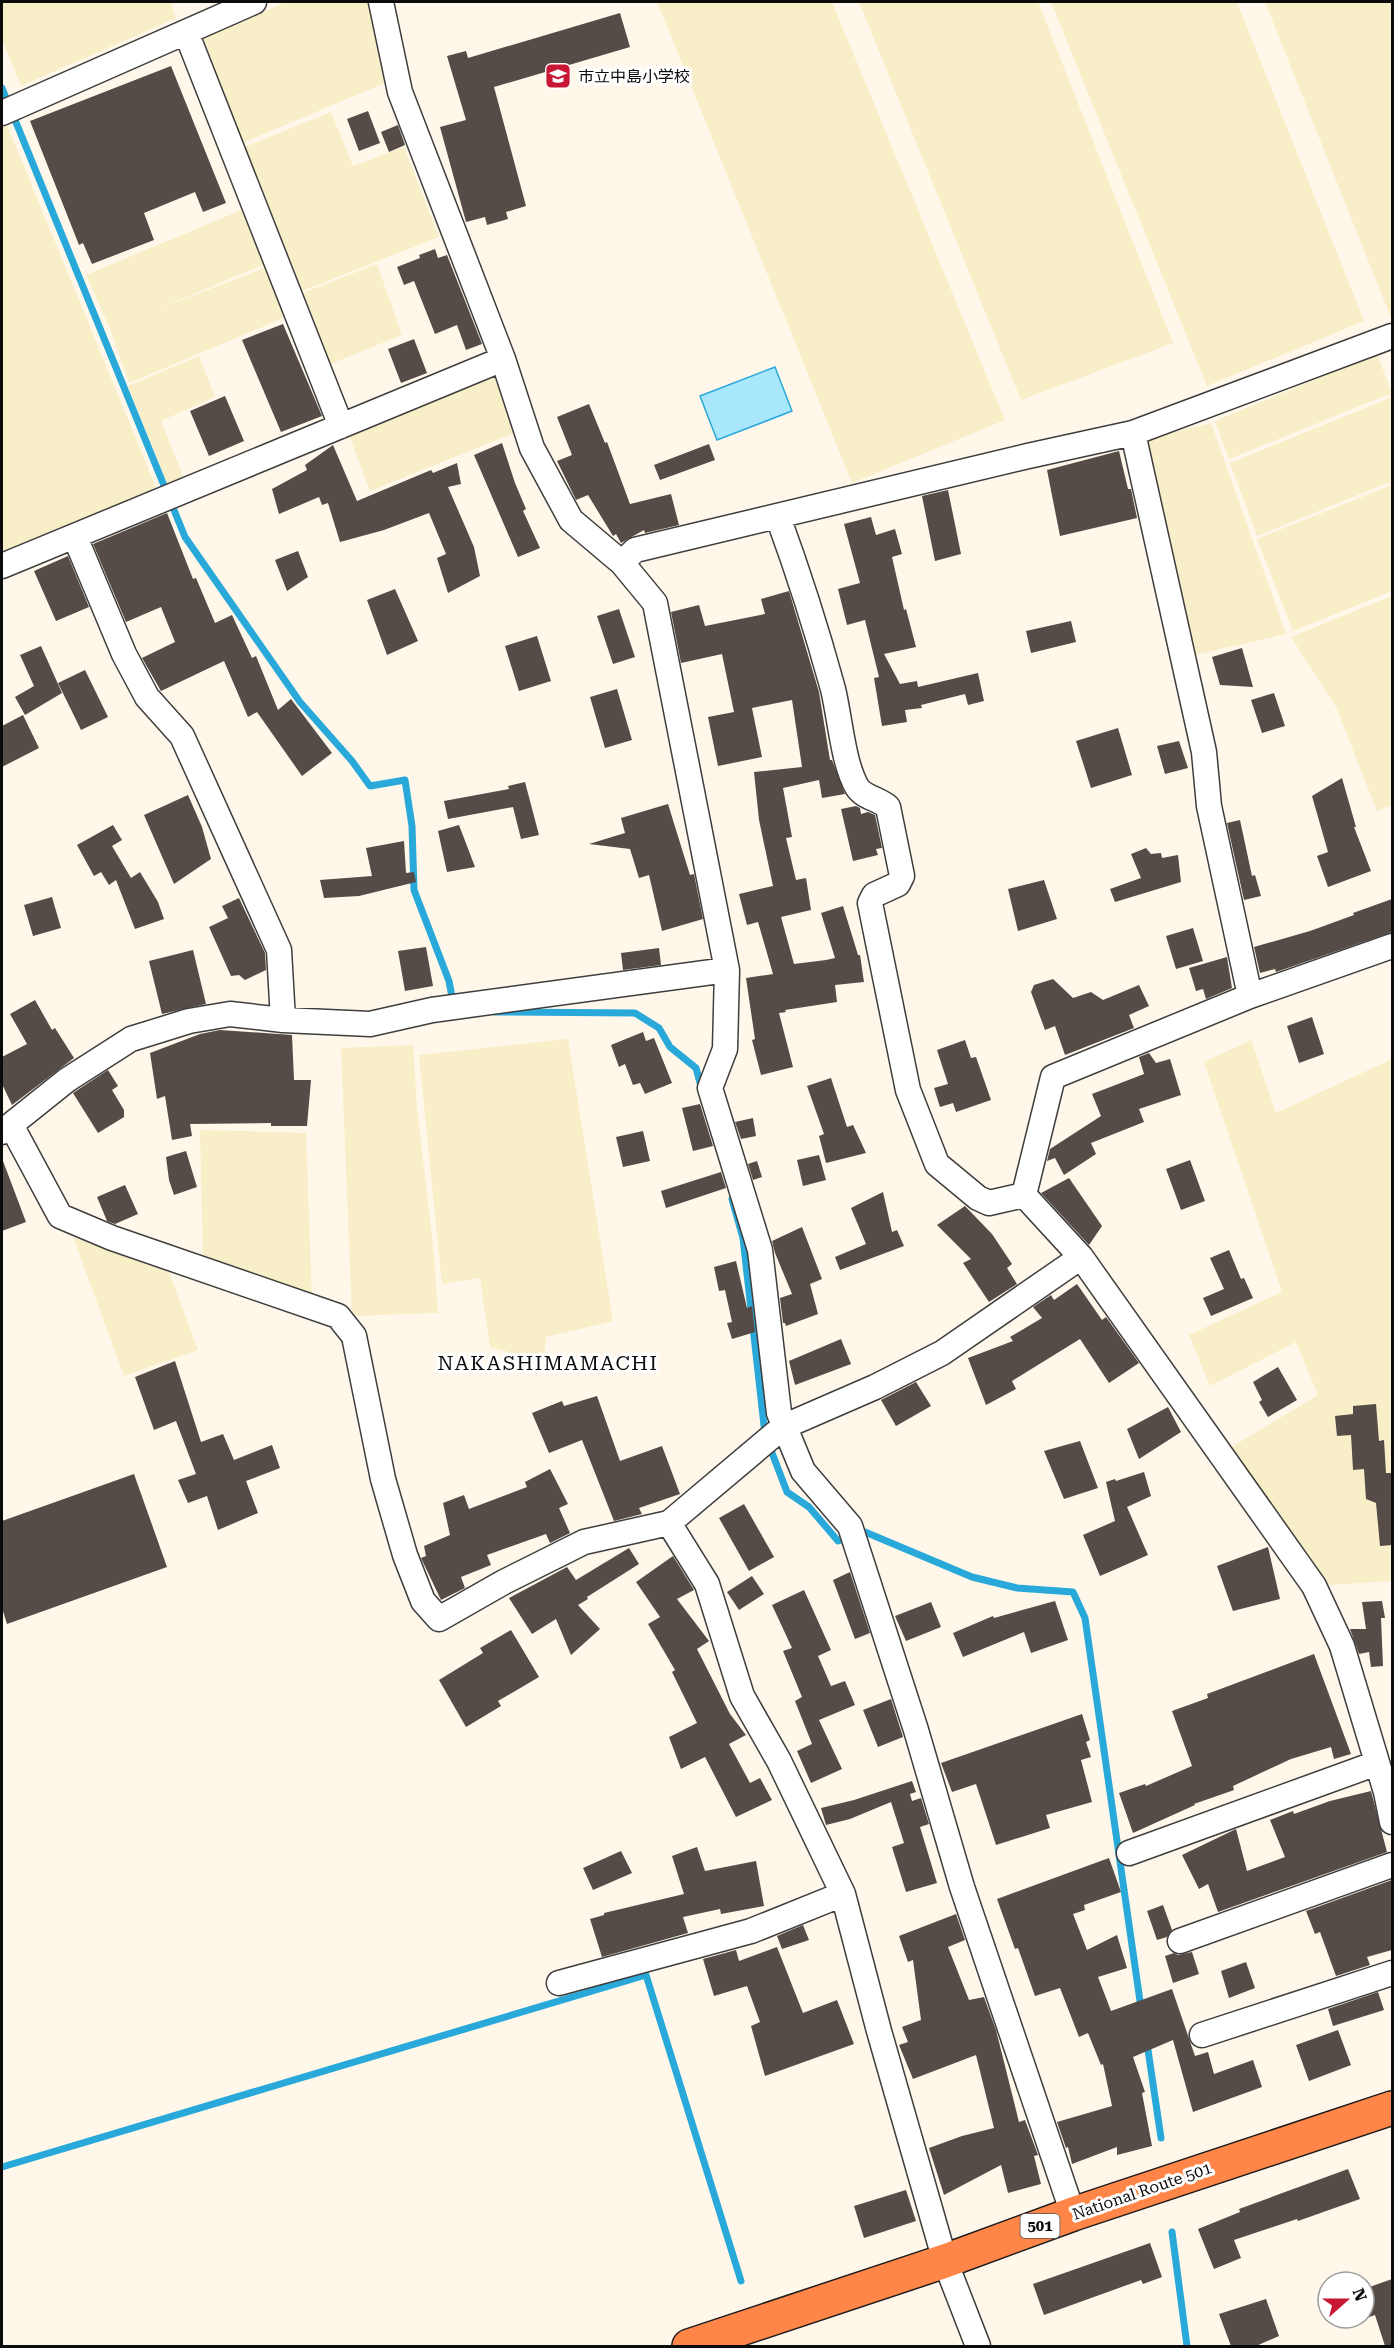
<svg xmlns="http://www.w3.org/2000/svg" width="1394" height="2348" viewBox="0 0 1394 2348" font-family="'Roboto Serif','Noto Sans JP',serif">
<rect width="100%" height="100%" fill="#fff8ea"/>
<path fill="#f8eec7" d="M 2,2 L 171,2 L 176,18 L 21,86 L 2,39 Z
M 286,2 L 372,2 L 385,83 L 240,144 L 197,41 Z
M 657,2 L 832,2 L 1005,420 L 852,483 Z
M 859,2 L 1038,2 L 1173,343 L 1021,400 Z
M 1051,2 L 1237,2 L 1364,321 L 1207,386 Z
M 1265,2 L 1392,2 L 1392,317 L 1391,318 Z
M 331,112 L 353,166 L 404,147 L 439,237 L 297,293 L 240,149 Z
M 7,125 L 158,492 L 2,559 L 2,127 Z
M 244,209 L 265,264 L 151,312 L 267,267 L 286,317 L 129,383 L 110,329 L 86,275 Z
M 377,264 L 402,335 L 323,367 L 295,296 Z
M 1377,354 L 1392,393 L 1229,459 L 1215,421 Z
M 199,356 L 215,397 L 161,421 L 185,481 L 169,488 L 128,386 Z
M 495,374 L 516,432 L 370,491 L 349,435 Z
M 1392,397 L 1392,481 L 1257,536 L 1230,463 Z
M 1211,423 L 1286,634 L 1190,656 L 1143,440 Z
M 1392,485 L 1392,591 L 1293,631 L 1257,539 Z
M 1392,596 L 1392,805 L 1377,811 L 1336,707 L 1291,637 Z
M 568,1039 L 613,1321 L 546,1337 L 544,1361 L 490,1347 L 480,1278 L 442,1284 L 419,1055 Z
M 1251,1040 L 1276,1113 L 1392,1059 L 1392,1581 L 1314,1586 L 1220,1454 L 1318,1395 L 1296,1342 L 1210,1386 L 1189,1335 L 1282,1292 L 1204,1062 Z
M 413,1045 L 417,1107 L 434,1255 L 438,1313 L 352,1316 L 341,1048 Z
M 200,1130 L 306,1133 L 312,1299 L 203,1262 Z
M 73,1237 L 169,1272 L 198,1350 L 124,1376 Z"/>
<path fill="#a9e7fc" stroke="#29a8da" stroke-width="1.5" d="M 775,367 L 792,411 L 717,440 L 700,396 Z"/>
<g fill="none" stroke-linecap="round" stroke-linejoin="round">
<path stroke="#29a8da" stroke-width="7" d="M 2,88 L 185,537 L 300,702 L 352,761 L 370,786 L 405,780 L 412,826 L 414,890 L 449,981 L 453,1002
M 495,1012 L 635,1013 L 659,1028 L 670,1047 L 696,1068 L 702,1090
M 732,1199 L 743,1238 L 765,1434
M 769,1445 L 787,1492 L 809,1507 L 838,1541 L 865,1532 L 972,1577 L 1017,1588 L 1073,1592 L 1085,1618 L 1141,2008
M 1147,2043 L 1161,2138
M 2,2167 L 646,1975 L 741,2281
M 1172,2232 L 1187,2346"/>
</g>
<path fill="#554b47" d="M 620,13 L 630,47 L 494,87 L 526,206 L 506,212 L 508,219 L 487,225 L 485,217 L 466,222 L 440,127 L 466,120 L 447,56 L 466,51 L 468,58 Z
M 171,66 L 226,203 L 203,212 L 195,192 L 144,213 L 154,240 L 92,264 L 83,243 L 79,245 L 30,121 Z
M 368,111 L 380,143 L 359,151 L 347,119 Z
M 398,125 L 405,145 L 389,152 L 381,132 Z
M 435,249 L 438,258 L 447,255 L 482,344 L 466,350 L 457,325 L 435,334 L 414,281 L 404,285 L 397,267 L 420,258 L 419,255 Z
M 283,324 L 322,416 L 281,432 L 242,340 Z
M 414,339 L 427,373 L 401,383 L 388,349 Z
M 225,396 L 244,441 L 209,456 L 190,411 Z
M 589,404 L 605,443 L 607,442 L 630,504 L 671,494 L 679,525 L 645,533 L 644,530 L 621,543 L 616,534 L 613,536 L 588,495 L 576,500 L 557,461 L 572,455 L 557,417 Z
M 502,443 L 515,483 L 526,509 L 523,511 L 540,548 L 518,557 L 474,455 Z
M 709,444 L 715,460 L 660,480 L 654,465 Z
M 333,445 L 357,501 L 431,470 L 433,473 L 457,463 L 461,484 L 448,487 L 474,547 L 480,576 L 448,593 L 437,558 L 446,554 L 429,513 L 384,530 L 340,542 L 328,503 L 322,505 L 319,497 L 279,514 L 272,489 L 307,470 L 305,465 Z
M 1119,451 L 1128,489 L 1131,489 L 1137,518 L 1060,536 L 1047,470 Z
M 948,490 L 961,554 L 935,561 L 922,496 Z
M 167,513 L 193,579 L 196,578 L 215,623 L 232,615 L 252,658 L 256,656 L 278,710 L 291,699 L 332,753 L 302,776 L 257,712 L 248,717 L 224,661 L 161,691 L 142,658 L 175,642 L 161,607 L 126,622 L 93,544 Z
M 871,517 L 876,535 L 895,529 L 902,554 L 892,557 L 904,610 L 906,609 L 916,647 L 884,654 L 900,684 L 917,681 L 918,687 L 978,673 L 984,701 L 968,705 L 965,694 L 921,705 L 922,708 L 905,710 L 907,722 L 882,726 L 874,678 L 879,677 L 865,620 L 847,625 L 838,589 L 860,583 L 844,524 Z
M 298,551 L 308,577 L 287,591 L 275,560 Z
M 68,556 L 89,607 L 56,621 L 34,571 Z
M 395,589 L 418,641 L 387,655 L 367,600 Z
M 789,591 L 819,692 L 830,760 L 832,760 L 845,794 L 822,798 L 819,780 L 783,788 L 792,837 L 786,838 L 796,880 L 806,878 L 811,910 L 781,917 L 794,964 L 826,960 L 835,958 L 821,913 L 843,906 L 858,955 L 860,955 L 864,982 L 835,985 L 837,1002 L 785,1010 L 786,1012 L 779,1013 L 793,1067 L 761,1075 L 752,1040 L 755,1039 L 746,978 L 773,974 L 758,922 L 747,925 L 739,894 L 773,886 L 759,820 L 754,772 L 802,767 L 792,700 L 752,708 L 762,757 L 718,766 L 708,717 L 734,712 L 722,654 L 681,663 L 671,612 L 699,605 L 705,626 L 765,614 L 761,599 Z
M 619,609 L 635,657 L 613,664 L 597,616 Z
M 1071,621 L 1076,642 L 1031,653 L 1026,631 Z
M 537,636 L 551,681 L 519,691 L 505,646 Z
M 41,646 L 62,693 L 25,715 L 15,697 L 34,686 L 20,655 Z
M 1242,648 L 1253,687 L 1220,685 L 1212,657 Z
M 85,670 L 108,717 L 81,730 L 58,683 Z
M 617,689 L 632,740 L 605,748 L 590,697 Z
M 1274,693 L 1285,726 L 1262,733 L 1251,700 Z
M 23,715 L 39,748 L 2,767 L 2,726 Z
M 1118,728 L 1132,775 L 1091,788 L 1076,741 Z
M 1179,741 L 1188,768 L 1165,774 L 1157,746 Z
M 1342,778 L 1356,827 L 1354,827 L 1371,871 L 1328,887 L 1317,856 L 1328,852 L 1312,796 Z
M 525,782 L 539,835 L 521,839 L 513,807 L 448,819 L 444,801 L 509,789 L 508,786 Z
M 188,795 L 202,827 L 211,859 L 174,884 L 144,815 Z
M 668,804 L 690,875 L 694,874 L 703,919 L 662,931 L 649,875 L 639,878 L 630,849 L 589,844 L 625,833 L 621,818 Z
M 856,806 L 860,808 L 861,814 L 868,812 L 875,815 L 882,848 L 876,849 L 878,855 L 853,861 L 841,809 Z
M 1240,820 L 1252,876 L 1255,875 L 1261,896 L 1244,900 L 1227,823 Z
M 113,825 L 122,840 L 112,846 L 131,878 L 140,872 L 158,902 L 164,919 L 135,929 L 116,880 L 109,885 L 101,872 L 94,876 L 77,845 Z
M 459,825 L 475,867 L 447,872 L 438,831 Z
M 404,841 L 406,873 L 414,872 L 416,882 L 359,896 L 324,898 L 320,880 L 372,876 L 366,848 Z
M 1146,848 L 1151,854 L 1161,853 L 1162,858 L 1178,855 L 1181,882 L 1115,902 L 1110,889 L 1141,878 L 1131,854 Z
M 1044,880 L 1057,919 L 1018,931 L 1008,889 Z
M 52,897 L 61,928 L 33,936 L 24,905 Z
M 239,898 L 265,953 L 266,970 L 245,980 L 239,975 L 231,976 L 209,927 L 228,918 L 222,906 Z
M 1392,899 L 1392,932 L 1276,972 L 1275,969 L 1260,973 L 1254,947 L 1310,931 L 1354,915 L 1353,913 Z
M 1193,928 L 1203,961 L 1176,969 L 1166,936 Z
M 426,947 L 433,986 L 405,991 L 398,951 Z
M 659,948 L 661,965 L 623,970 L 621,953 Z
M 193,950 L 206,1004 L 162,1014 L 149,961 Z
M 1227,957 L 1232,988 L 1206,999 L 1203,989 L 1196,991 L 1189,968 Z
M 1053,979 L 1073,998 L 1091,992 L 1103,1000 L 1139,985 L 1149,1006 L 1129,1015 L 1134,1028 L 1065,1055 L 1055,1026 L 1045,1030 L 1031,992 L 1034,985 Z
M 35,1000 L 52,1030 L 55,1028 L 74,1058 L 12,1105 L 2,1084 L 2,1057 L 27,1044 L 10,1014 Z
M 1312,1017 L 1324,1054 L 1299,1063 L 1287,1026 Z
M 220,1030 L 292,1035 L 294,1080 L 311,1080 L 307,1126 L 271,1126 L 271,1123 L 190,1124 L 192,1136 L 172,1140 L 165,1096 L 157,1099 L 150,1053 L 200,1034 Z
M 643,1032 L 646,1041 L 654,1038 L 672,1083 L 645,1094 L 640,1083 L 633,1085 L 625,1064 L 619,1067 L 611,1045 Z
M 965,1040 L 971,1058 L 976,1057 L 991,1100 L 956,1112 L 953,1103 L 940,1107 L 934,1088 L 948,1084 L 937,1050 Z
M 1149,1053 L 1156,1063 L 1170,1059 L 1181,1095 L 1139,1109 L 1144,1122 L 1091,1143 L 1096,1154 L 1064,1175 L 1055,1158 L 1047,1161 L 1050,1149 L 1101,1116 L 1092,1094 L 1144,1074 L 1139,1057 Z
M 108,1070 L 118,1086 L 112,1090 L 124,1110 L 124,1117 L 98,1133 L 73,1093 Z
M 831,1078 L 847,1127 L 853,1125 L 866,1153 L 826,1163 L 819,1136 L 824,1134 L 807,1086 Z
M 700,1104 L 713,1146 L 693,1151 L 682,1108 Z
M 753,1118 L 756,1136 L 741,1139 L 735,1122 Z
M 643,1131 L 650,1161 L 623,1167 L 616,1137 Z
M 186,1151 L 197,1187 L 174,1195 L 169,1180 L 166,1157 Z
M 819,1155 L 826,1180 L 803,1186 L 797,1160 Z
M 1190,1160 L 1205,1201 L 1181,1210 L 1166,1169 Z
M 3,1161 L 26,1222 L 2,1231 L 2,1162 Z
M 757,1161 L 762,1177 L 753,1180 L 748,1164 Z
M 721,1172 L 726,1188 L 666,1208 L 661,1191 Z
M 1069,1178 L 1102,1226 L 1089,1245 L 1041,1193 Z
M 125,1185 L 138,1214 L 115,1224 L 107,1221 L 97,1197 Z
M 883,1192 L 892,1232 L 897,1230 L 904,1246 L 840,1270 L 835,1257 L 866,1244 L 851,1208 Z
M 965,1206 L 992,1234 L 1012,1264 L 1007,1268 L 1017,1284 L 989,1302 L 963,1263 L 971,1259 L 937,1225 Z
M 802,1227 L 822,1279 L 810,1284 L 818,1314 L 786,1326 L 785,1323 L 783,1323 L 780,1298 L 792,1294 L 775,1253 L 772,1241 Z
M 1229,1250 L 1241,1279 L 1244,1278 L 1253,1298 L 1211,1316 L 1203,1298 L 1224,1289 L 1210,1258 Z
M 736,1261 L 747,1308 L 752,1306 L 755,1332 L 732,1339 L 727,1323 L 732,1322 L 725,1290 L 719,1291 L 714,1267 Z
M 1077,1284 L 1102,1320 L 1106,1317 L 1139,1363 L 1109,1383 L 1080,1339 L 1012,1381 L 1016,1389 L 986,1405 L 968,1358 L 1013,1341 L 1010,1337 L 1042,1318 L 1033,1307 L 1051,1295 L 1054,1300 Z
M 841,1339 L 851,1364 L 795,1385 L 789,1361 Z
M 175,1361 L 201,1442 L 223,1434 L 234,1460 L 272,1445 L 280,1468 L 246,1481 L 258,1513 L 218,1530 L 207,1496 L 188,1503 L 178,1480 L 196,1474 L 176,1421 L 154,1430 L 135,1377 Z
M 1278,1367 L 1297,1400 L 1268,1417 L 1259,1402 L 1262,1400 L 1253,1382 Z
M 916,1382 L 931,1406 L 896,1426 L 881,1400 Z
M 597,1396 L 620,1461 L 662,1446 L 680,1494 L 639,1508 L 642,1514 L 614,1521 L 582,1440 L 549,1453 L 532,1413 L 562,1401 L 564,1406 Z
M 1376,1404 L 1379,1441 L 1384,1440 L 1386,1473 L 1392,1473 L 1392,1545 L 1380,1546 L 1376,1503 L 1366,1499 L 1364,1469 L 1353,1470 L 1351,1435 L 1337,1436 L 1335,1416 L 1353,1414 L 1353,1406 Z
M 1168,1407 L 1181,1432 L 1139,1459 L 1127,1429 Z
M 1080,1441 L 1098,1488 L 1064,1499 L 1044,1451 Z
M 550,1469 L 568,1504 L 559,1508 L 570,1533 L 550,1543 L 546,1534 L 487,1555 L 491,1565 L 461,1577 L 465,1588 L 441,1600 L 421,1558 L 426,1556 L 424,1546 L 450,1535 L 443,1503 L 464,1495 L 469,1509 L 527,1487 L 525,1482 Z
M 1144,1472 L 1151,1496 L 1127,1507 L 1148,1555 L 1100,1576 L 1083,1535 L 1115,1521 L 1106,1482 L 1115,1479 L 1116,1481 Z
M 134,1474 L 167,1567 L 7,1624 L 2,1608 L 2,1521 Z
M 744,1504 L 774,1557 L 749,1571 L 719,1518 Z
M 1268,1547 L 1280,1599 L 1233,1611 L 1217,1566 Z
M 629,1548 L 639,1564 L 587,1597 L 588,1599 L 578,1605 L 600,1629 L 571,1655 L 556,1619 L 532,1634 L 509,1598 L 567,1567 L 576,1580 Z
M 673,1556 L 694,1590 L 677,1599 L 709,1641 L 697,1649 L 730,1714 L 746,1735 L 729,1744 L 750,1783 L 760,1778 L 772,1800 L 736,1817 L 705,1757 L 681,1769 L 669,1737 L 697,1723 L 672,1672 L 675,1670 L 648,1624 L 660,1617 L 636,1582 Z
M 850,1572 L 870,1633 L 855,1639 L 833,1580 Z
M 752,1576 L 764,1594 L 739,1610 L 727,1592 Z
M 804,1590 L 831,1650 L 818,1656 L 831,1686 L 845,1681 L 855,1705 L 819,1720 L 842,1769 L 811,1783 L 797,1751 L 812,1744 L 795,1701 L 802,1697 L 783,1651 L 792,1648 L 772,1605 Z
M 1055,1601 L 1068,1640 L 1031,1653 L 1024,1632 L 963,1657 L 953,1633 L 993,1616 L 994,1618 Z
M 1382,1601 L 1385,1618 L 1381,1618 L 1383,1666 L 1371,1667 L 1369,1652 L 1359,1654 L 1350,1629 L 1366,1629 L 1362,1602 Z
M 931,1602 L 941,1627 L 906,1641 L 895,1616 Z
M 511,1630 L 539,1677 L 498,1701 L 501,1706 L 466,1727 L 439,1680 L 483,1653 L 480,1648 Z
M 1314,1654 L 1351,1754 L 1334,1759 L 1331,1747 L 1291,1759 L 1233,1786 L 1234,1790 L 1194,1804 L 1195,1805 L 1133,1833 L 1119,1793 L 1145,1784 L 1146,1786 L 1192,1766 L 1172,1711 L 1208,1698 L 1207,1694 Z
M 891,1699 L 903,1737 L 878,1747 L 863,1710 Z
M 1082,1714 L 1090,1740 L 1086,1742 L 1091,1757 L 1081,1760 L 1092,1802 L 1046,1815 L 1050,1828 L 996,1845 L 976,1784 L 952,1792 L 941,1763 Z
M 912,1781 L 916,1792 L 910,1794 L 912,1801 L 921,1798 L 929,1824 L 920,1827 L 937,1883 L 906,1892 L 892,1847 L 904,1843 L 891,1802 L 850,1819 L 826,1825 L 821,1808 L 854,1800 Z
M 1371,1791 L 1387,1852 L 1218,1912 L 1208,1884 L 1199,1889 L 1182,1855 L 1236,1829 L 1247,1871 L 1285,1857 L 1270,1820 L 1293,1811 L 1294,1814 L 1330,1801 Z
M 697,1847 L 705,1871 L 756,1861 L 764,1906 L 721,1914 L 720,1909 L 683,1917 L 688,1933 L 602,1957 L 590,1919 L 604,1915 L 604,1913 L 684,1894 L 672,1856 Z
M 621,1851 L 632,1873 L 593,1890 L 583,1868 Z
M 1109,1858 L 1121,1892 L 1084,1905 L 1085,1910 L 1073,1914 L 1087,1950 L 1117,1935 L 1127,1968 L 1098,1977 L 1111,2011 L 1172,1989 L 1195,2056 L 1208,2052 L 1214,2074 L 1253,2060 L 1262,2087 L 1193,2112 L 1173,2040 L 1133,2057 L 1145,2092 L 1142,2093 L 1152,2146 L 1117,2155 L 1117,2147 L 1072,2164 L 1068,2147 L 1066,2148 L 1057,2122 L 1112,2106 L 1103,2064 L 1101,2065 L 1088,2033 L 1079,2037 L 1060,1988 L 1035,1996 L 1018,1948 L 1015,1949 L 997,1899 Z
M 1392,1880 L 1392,1950 L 1367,1957 L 1370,1965 L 1336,1976 L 1320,1932 L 1315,1934 L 1306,1911 Z
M 1163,1905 L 1172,1930 L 1167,1937 L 1157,1940 L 1147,1911 Z
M 956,1914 L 965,1940 L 948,1947 L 969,2000 L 984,1997 L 996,2030 L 1019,2122 L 1025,2120 L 1038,2155 L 1034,2156 L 1041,2184 L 1008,2193 L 1001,2165 L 944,2195 L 929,2148 L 962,2136 L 994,2128 L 976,2055 L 913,2079 L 899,2045 L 908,2042 L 902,2027 L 921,2020 L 913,1960 L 908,1962 L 899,1936 Z
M 803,1925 L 809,1940 L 782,1949 L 777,1936 Z
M 777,1947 L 803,2013 L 837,2000 L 854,2044 L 765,2076 L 751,2026 L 760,2022 L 747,1986 L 714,1996 L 703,1959 L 736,1950 L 739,1961 Z
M 1192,1952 L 1199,1974 L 1173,1983 L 1165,1956 L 1174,1953 L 1178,1955 Z
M 1246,1962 L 1255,1988 L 1229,1998 L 1221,1971 Z
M 1378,1992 L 1384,2010 L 1333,2026 L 1328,2009 Z
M 1338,2030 L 1351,2065 L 1309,2081 L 1296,2045 Z
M 1348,2169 L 1360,2199 L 1298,2221 L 1297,2219 L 1234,2240 L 1241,2258 L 1214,2269 L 1198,2229 L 1240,2212 L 1239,2209 Z
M 906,2190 L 916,2221 L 864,2238 L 854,2206 Z
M 1150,2243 L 1162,2277 L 1143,2284 L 1141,2280 L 1044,2315 L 1033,2284 Z
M 1392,2279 L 1392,2346 L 1385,2346 L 1375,2315 L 1364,2319 L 1364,2289 Z
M 1266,2299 L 1279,2336 L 1256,2346 L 1231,2346 L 1219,2314 Z"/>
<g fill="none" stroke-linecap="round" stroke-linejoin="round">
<defs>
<path id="street" d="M 381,2 L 400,92 L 503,359 L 532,448 L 571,520 L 622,563 L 655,603 L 727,970 L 725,1049 L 710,1088 L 760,1250 L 779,1413 L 803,1471 L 850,1526 L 916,1730 L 962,1887 L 1073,2214
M 186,32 L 341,426
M 2,113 L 254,2
M 1133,433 L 1204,752 L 1209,806 L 1250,996
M 778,517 C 799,574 817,631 833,689 C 840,718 843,763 857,787 C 863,797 879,799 888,807 L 902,876 L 898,884 L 874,895 L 870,903 L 908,1090 L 937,1164 L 978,1198 L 989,1203 L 1024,1195
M 75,537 L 124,654 L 147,697 L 182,736 L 279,950 L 283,1020
M 622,563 L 635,550 L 1028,456 L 1133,433 L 1392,336
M 2,566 L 503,359
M 11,1125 L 60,1216 L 112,1238 L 338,1316 L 354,1336 L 383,1479 L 405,1555 L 423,1601 L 439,1619 L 504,1582 L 584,1542 L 669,1523 L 783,1427 L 875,1387 L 942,1353 L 1081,1257
M 2,1132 L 67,1080 L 131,1039 L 189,1021 L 230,1014 L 283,1020 L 370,1024 L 432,1010 L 727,970
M 1024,1195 L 1081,1257 L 1314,1586 L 1342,1646 L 1386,1792 L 1392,1822
M 1024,1195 L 1053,1077 L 1250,996 L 1392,946
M 669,1523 L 707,1584 L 742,1696 L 779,1761 L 843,1894 L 879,2031 L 945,2261 L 978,2346
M 1129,1853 L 1377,1763
M 1180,1941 L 1392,1865
M 559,1983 L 751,1931 L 843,1894
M 1202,2035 L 1392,1973"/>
<path id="highway" d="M 689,2346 L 945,2261 L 1073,2214 L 1392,2108"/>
</defs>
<use href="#street" stroke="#3e3e3e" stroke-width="27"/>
<use href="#highway" stroke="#1c1c1c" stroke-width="36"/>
<use href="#street" stroke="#fff" stroke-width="24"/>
<use href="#highway" stroke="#ff8648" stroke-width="33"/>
</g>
<defs>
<symbol id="school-square" viewBox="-11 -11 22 22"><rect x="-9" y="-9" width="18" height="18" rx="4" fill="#c81734" stroke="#fff"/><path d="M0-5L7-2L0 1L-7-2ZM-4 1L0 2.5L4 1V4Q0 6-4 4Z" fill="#fff"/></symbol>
</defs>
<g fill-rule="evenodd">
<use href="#school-square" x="543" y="61" width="30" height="30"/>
</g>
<g text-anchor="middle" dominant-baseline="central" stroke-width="6" stroke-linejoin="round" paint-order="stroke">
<rect fill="#fff" stroke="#545454" stroke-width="1.5" x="1020.5" y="2214" width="39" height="24" rx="4.5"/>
<g font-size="15" font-weight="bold" fill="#0b0b0b">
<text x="1040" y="2226">501</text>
</g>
<g font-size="16" fill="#0b0b0b" stroke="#fff" text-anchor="start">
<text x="578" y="76">市立中島小学校</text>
</g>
<g font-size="16" fill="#0b0b0b" stroke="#fff">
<text transform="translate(1142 2191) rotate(-19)">National Route 501</text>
</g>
<g font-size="20" letter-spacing="1.5" fill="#0b0b0b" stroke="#fff">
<text x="548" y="1363">NAKASHIMAMACHI</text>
</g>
</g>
<rect width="1394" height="2348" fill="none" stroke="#0b0b0b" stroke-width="6"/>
<g transform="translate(1346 2300) rotate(69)"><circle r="28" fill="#ffffff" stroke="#9d9d9d" stroke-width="1.5"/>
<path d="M0-4.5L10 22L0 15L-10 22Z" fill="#c81734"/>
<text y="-9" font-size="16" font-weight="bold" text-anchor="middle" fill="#0b0b0b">N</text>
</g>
</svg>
